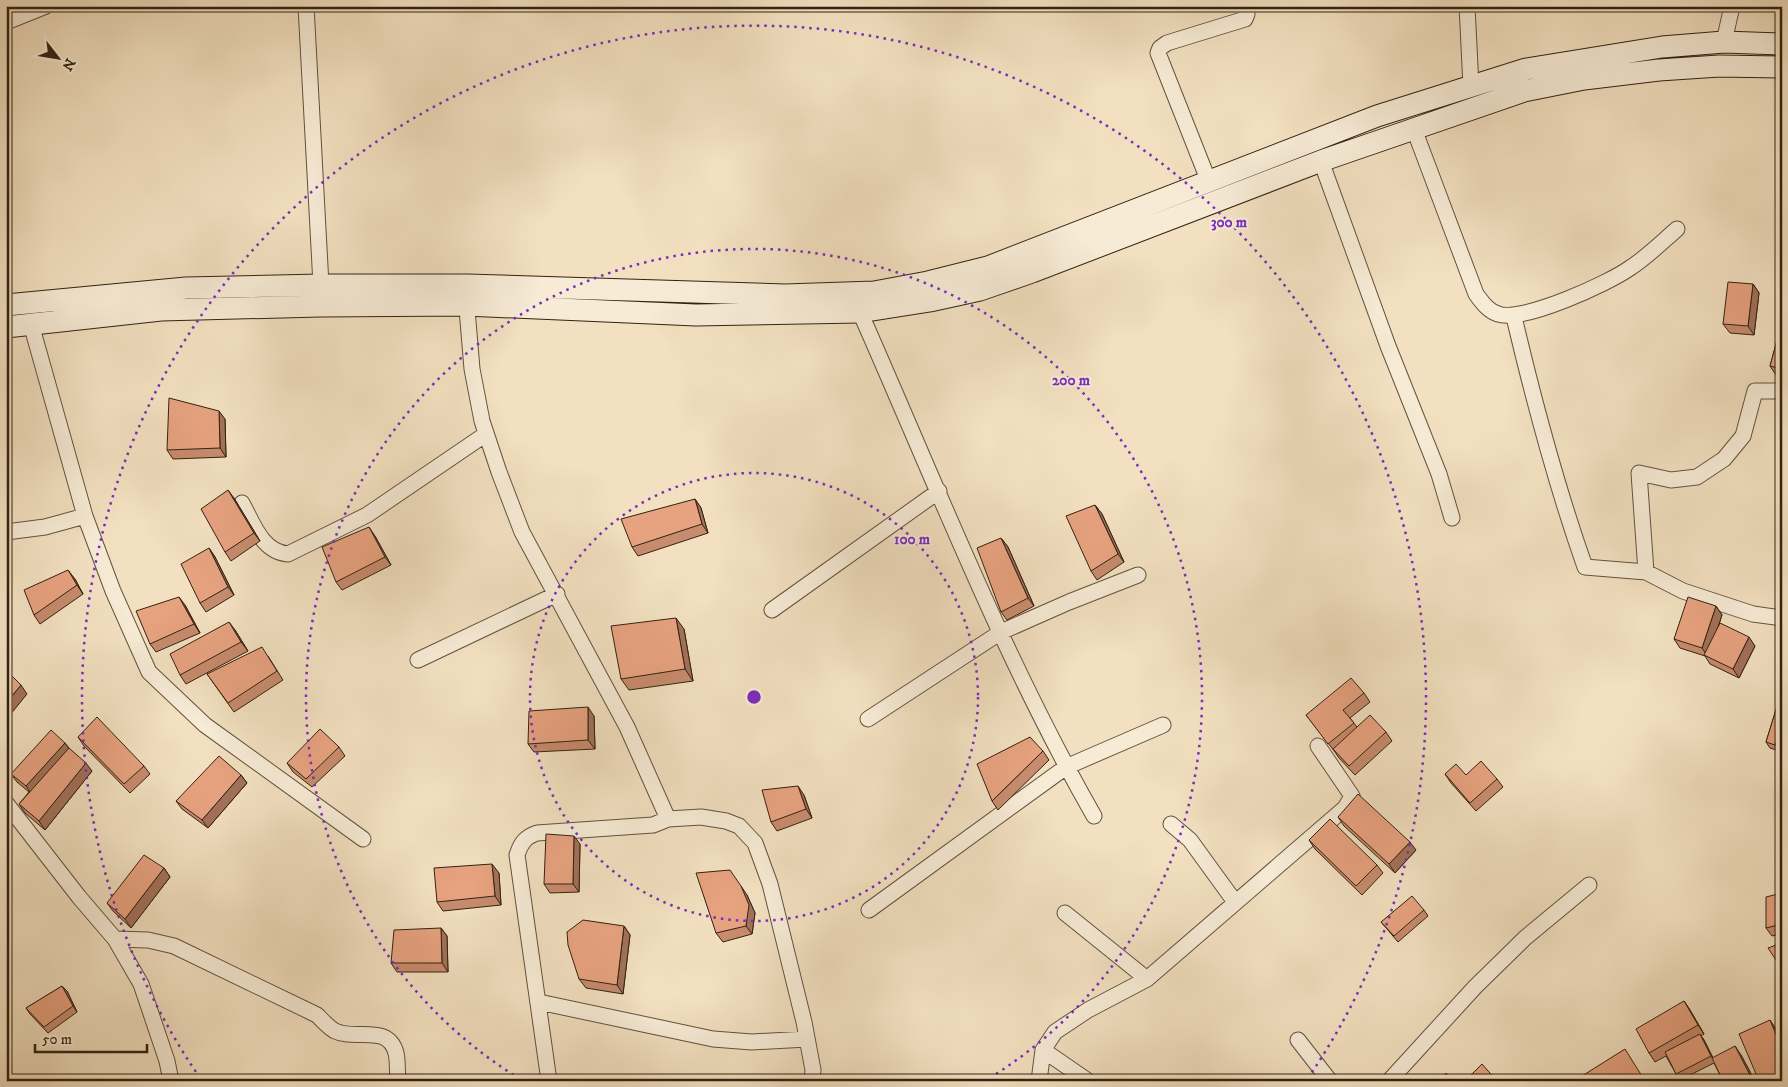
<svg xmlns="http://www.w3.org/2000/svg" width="1788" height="1087" viewBox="0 0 1788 1087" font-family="'IM FELL DW Pica',serif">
<rect width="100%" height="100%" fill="#f2e0c0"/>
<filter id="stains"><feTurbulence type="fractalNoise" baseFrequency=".004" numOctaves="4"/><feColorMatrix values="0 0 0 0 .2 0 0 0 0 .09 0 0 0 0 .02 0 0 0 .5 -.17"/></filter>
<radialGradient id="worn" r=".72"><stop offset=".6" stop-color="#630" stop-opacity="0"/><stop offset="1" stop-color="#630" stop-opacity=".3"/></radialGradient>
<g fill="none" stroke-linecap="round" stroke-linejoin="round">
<defs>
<path id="minor" d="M 306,6 L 321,285
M 1467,6 L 1471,87
M 6,22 L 46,6
M 1724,42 L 1732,6
M 1414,129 L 1476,294 C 1482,302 1488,311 1498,314 C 1522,323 1609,283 1630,268 C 1647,257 1662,242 1677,229
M 1321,161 L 1388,346 L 1439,474 L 1452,518
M 1209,182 L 1158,53 L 1160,48 L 1167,43 L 1245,19 L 1247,14 L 1246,6
M 466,297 L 472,369 L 482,421 L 499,472 L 522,532 L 627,727 L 668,819 L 701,817 L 726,821 L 739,826 L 755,843 L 770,884 L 804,1022 L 813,1070 L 812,1081
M 860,312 C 934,479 1003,657 1094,816
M 1514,317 C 1534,402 1556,485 1585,567 L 1646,572 L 1683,591 L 1753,614 L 1782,618
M 31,324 L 85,516 L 113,591 L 149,672 L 205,725 L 363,839
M 242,503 C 253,523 262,552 288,554 L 367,515 L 486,434
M 6,532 L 45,527 L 85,516
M 1646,572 L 1639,473 L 1671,480 L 1697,477 L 1724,459 L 1743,436 L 1755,391 L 1782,391
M 772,610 L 939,491
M 418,660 L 557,594
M 868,719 L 1001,632 L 1069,602 L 1138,575
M 6,803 L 79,897 L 115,939 L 141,984 L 167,1061 L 171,1081
M 1171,824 L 1190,840 L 1235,902
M 869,910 L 1066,767 L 1163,725
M 1065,913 L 1147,979
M 115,939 L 148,940 L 174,946 L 317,1015 C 322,1020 328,1027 335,1031 C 355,1041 388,1023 396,1053 C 398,1061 397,1072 398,1081
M 539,1002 L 713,1039 L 752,1042 L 807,1039
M 1298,1040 L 1330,1081
M 1043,1050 L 1088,1081
M 549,1081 L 517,855 C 521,843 525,837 537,833 L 653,825 L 668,819
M 1039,1081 L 1043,1050 L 1055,1032 L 1088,1010 L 1147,979 L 1345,808 L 1352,796 L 1318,746
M 1389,1081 L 1475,987 L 1525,938 L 1589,885"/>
<path id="secondary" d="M 6,305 L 186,288 L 321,285 L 467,285 L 785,295 L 874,292 L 928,282 L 988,267 L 1377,116 L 1526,69 L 1662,47 L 1724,42 L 1782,44
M 6,327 L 161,310 L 320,306 L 465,305 L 696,315 L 860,312 L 930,301 L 980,290 L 1032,272 L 1321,161 L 1524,91 L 1584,79 L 1659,70 L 1719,66 L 1782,67"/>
</defs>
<use href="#minor" stroke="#62523e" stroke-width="17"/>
<use href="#secondary" stroke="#322212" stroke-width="23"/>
<use href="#minor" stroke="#f7ebd6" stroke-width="15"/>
<use href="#secondary" stroke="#f7ebd6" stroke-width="21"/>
</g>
<path fill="#c78b6d" stroke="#322212" d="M 1753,284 L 1759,293 L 1754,335 L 1730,333 L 1723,324 Z
M 1782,322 L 1782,376 L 1776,375 L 1770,366 Z
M 225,419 L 226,457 L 173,459 L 167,450 Z
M 234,498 L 260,541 L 231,561 L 225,552 Z
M 695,499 L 701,508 L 708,533 L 638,556 L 632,547 Z
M 1095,505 L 1102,514 L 1124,562 L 1097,580 L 1091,571 Z
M 375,536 L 391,565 L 342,590 L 336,582 Z
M 1001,538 L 1008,547 L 1034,606 L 1007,620 L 1001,612 Z
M 6,546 L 10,594 L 6,594 Z
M 209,548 L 215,557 L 234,595 L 206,612 L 200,603 Z
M 75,579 L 83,594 L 40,624 L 34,615 Z
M 185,605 L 200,633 L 156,652 L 150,644 Z
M 1716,606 L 1722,615 L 1718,627 L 1755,646 L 1739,678 L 1710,664 L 1705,656 L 1680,648 L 1674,639 Z
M 684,629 L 693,681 L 629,690 L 621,679 Z
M 235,630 L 248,651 L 186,684 L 180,675 Z
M 268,656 L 283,680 L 234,712 L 207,674 Z
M 1364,693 L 1370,702 L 1350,718 L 1357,727 L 1386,732 L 1392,741 L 1355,775 L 1339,758 L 1335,752 L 1306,715 Z
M 1778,703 L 1780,751 L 1770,748 L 1766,742 Z
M 594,716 L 595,749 L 534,752 L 528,744 Z
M 78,737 L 144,766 L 150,774 L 130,793 L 84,746 Z
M 65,743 L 69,748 L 92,771 L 45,830 L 25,813 L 19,804 L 29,792 L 17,782 L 11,774 Z
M 339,747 L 345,756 L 312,787 L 293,772 L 287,763 Z
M 1043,751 L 1049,760 L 998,810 L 992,801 Z
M 1445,774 L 1466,775 L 1497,779 L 1503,787 L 1476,811 L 1451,783 Z
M 241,775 L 247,783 L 208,828 L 182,809 L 176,801 Z
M 804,795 L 812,818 L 777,831 L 771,822 Z
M 1338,817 L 1416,850 L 1395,873 L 1344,826 Z
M 1309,840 L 1377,865 L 1383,873 L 1362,895 L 1315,849 Z
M 580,844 L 579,892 L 550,893 L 544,884 Z
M 164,868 L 170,877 L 131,928 L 113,911 L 107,903 Z
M 499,873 L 501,905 L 443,911 L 437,902 Z
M 1782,893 L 1782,934 L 1772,936 L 1766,928 Z
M 747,895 L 755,913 L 752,934 L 723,942 L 716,933 Z
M 1424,910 L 1428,916 L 1398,942 L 1381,922 Z
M 624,926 L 630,935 L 623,994 L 586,988 L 579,979 Z
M 441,928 L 447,936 L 448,972 L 397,972 L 391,963 Z
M 62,986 L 67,991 L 77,1012 L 48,1033 L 30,1014 L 26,1008 Z
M 1684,1001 L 1690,1010 L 1704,1034 L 1701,1036 L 1704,1040 L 1713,1058 L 1741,1055 L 1755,1081 L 1723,1081 L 1714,1063 L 1680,1080 L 1676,1074 L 1666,1056 L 1655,1062 L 1649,1053 Z"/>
<path fill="#a27159" stroke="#322212" d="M 1753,284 L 1759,293 L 1754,335 L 1748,326 Z
M 219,411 L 225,419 L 226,457 L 220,448 Z
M 228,490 L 234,498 L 260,541 L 254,533 Z
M 695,499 L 701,508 L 708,533 L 702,524 Z
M 1095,505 L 1102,514 L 1124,562 L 1118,554 Z
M 369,527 L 375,536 L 391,565 L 385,557 Z
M 1001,538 L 1008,547 L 1034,606 L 1028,598 Z
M 6,546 L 10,594 L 6,588 Z
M 209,548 L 215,557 L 234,595 L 228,587 Z
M 68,570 L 75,579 L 83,594 L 77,585 Z
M 179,597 L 185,605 L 200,633 L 194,624 Z
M 1716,606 L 1722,615 L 1708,657 L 1702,648 Z
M 676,618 L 684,629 L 693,681 L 685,669 Z
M 229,622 L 235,630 L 248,651 L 241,642 Z
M 1749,637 L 1755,646 L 1739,678 L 1733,669 Z
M 21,685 L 27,694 L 6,720 L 6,703 Z
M 588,707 L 594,716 L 595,749 L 588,740 Z
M 1782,723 L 1782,743 L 1780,751 L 1775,745 Z
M 65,743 L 71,752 L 32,795 L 26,786 Z
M 86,763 L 92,771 L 45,830 L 39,821 Z
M 241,775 L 247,783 L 208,828 L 202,820 Z
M 798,786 L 804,795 L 812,818 L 806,809 Z
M 574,836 L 580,844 L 579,892 L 573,884 Z
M 1410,842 L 1416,850 L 1395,873 L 1389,864 Z
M 492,864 L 499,873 L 501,905 L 495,896 Z
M 164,868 L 170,877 L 131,928 L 125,919 Z
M 741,886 L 747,895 L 755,913 L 752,934 L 746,926 Z
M 624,926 L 630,935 L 623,994 L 617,985 Z
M 441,928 L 447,936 L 448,972 L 442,963 Z
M 62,986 L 67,991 L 77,1012 L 73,1006 Z
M 1684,1001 L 1690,1010 L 1704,1034 L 1698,1025 Z
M 1770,1020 L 1776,1029 L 1782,1043 L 1782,1049 Z
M 1700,1034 L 1704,1040 L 1715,1062 L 1711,1056 Z
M 1735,1046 L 1741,1055 L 1755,1081 L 1753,1081 Z"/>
<path fill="#e7a27f" stroke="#322212" d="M 1728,282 L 1753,284 L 1748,326 L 1723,324 Z
M 1782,322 L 1782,369 L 1770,366 Z
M 169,398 L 219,411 L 220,448 L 167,450 Z
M 228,490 L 254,533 L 225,552 L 201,509 Z
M 695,499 L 702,524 L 632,547 L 621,519 Z
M 1095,505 L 1118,554 L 1091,571 L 1066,516 Z
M 369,527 L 385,557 L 336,582 L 322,547 Z
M 1001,538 L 1028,598 L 1001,612 L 977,548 Z
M 1782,538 L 1782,566 L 1778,566 Z
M 209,548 L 228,587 L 200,603 L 181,564 Z
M 68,570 L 77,585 L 34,615 L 24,590 Z
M 179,597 L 194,624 L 150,644 L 136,611 Z
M 1688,597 L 1716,606 L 1702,648 L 1674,639 Z
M 676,618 L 685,669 L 621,679 L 611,626 Z
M 229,622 L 241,642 L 180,675 L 170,654 Z
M 1720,623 L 1749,637 L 1733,669 L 1704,655 Z
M 262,647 L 277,671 L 228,703 L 207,674 Z
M 6,670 L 21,685 L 6,703 Z
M 1351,678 L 1364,693 L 1343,710 L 1354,723 L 1328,744 L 1306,715 Z
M 1778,703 L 1782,704 L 1782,723 L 1775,745 L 1766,742 Z
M 588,707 L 588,740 L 528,744 L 529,711 Z
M 1370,715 L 1386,732 L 1349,766 L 1333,749 Z
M 97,717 L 144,766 L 124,784 L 78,737 Z
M 320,729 L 339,747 L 306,779 L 287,763 Z
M 51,730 L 65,743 L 26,786 L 11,774 Z
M 1030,737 L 1043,751 L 992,801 L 977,764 Z
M 69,748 L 86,763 L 39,821 L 19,804 Z
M 219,756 L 241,775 L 202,820 L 176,801 Z
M 1481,761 L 1497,779 L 1470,803 L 1445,774 L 1456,764 L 1466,775 Z
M 798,786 L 806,809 L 771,822 L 762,790 Z
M 1358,794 L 1410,842 L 1389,864 L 1338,817 Z
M 1330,819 L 1377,865 L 1356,886 L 1309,840 Z
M 546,834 L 574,836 L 573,884 L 544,884 Z
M 144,855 L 164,868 L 125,919 L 107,903 Z
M 492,864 L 495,896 L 437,902 L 434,868 Z
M 730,870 L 741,886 L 749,905 L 746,926 L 716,933 L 696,873 Z
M 1782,893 L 1782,924 L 1766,928 L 1766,897 Z
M 1412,896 L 1424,910 L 1394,936 L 1381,922 Z
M 583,920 L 624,926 L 617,985 L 579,979 L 568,945 L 567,932 Z
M 441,928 L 442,963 L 391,963 L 394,930 Z
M 1782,943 L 1782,969 L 1768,948 Z
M 62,986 L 73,1006 L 44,1027 L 26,1008 Z
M 1684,1001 L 1698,1025 L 1649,1053 L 1636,1029 Z
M 1770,1020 L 1782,1049 L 1782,1081 L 1759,1081 L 1739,1034 Z
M 1782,1021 L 1782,1036 L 1776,1023 Z
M 1700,1034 L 1711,1056 L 1676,1074 L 1665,1052 Z
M 1735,1046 L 1753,1081 L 1723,1081 L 1712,1058 Z
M 1625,1049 L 1645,1081 L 1585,1081 L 1582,1076 Z
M 1482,1064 L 1497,1081 L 1465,1081 Z
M 1446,1073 L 1453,1081 L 1438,1081 Z"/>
<g fill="none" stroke="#7b2cbf" stroke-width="2.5" stroke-dasharray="2.5 5">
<circle cx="754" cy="697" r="224"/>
<path d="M520 1079A448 448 0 1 1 988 1079"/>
<path d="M200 1078A672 672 0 1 1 1308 1078"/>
</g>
<circle cx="754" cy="697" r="8" fill="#7b2cbf" stroke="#f7ebd6" stroke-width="2.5"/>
<g font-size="15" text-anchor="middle" font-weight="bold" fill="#7b2cbf" stroke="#f7ebd6" stroke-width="4" stroke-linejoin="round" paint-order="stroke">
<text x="1229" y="227">300 m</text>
<text x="1071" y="385">200 m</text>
<text x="912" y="544">100 m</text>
</g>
<rect width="1788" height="1087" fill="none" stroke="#f2e0c0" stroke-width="25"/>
<rect x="8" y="8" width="1773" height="1072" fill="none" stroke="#322212" stroke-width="2.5"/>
<rect x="12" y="12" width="1763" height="1062" fill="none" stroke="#322212"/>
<g transform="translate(58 58) rotate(121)" stroke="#f7ebd6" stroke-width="4" paint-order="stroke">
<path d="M0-4L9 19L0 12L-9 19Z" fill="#322212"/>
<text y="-8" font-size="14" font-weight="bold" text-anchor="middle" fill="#322212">N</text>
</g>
<path d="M35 1044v8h112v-8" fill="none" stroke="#322212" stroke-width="2.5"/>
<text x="42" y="1044" font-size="15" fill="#322212" stroke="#f7ebd6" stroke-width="4" paint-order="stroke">50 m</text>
<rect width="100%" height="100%" filter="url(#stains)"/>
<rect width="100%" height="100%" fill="url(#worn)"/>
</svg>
